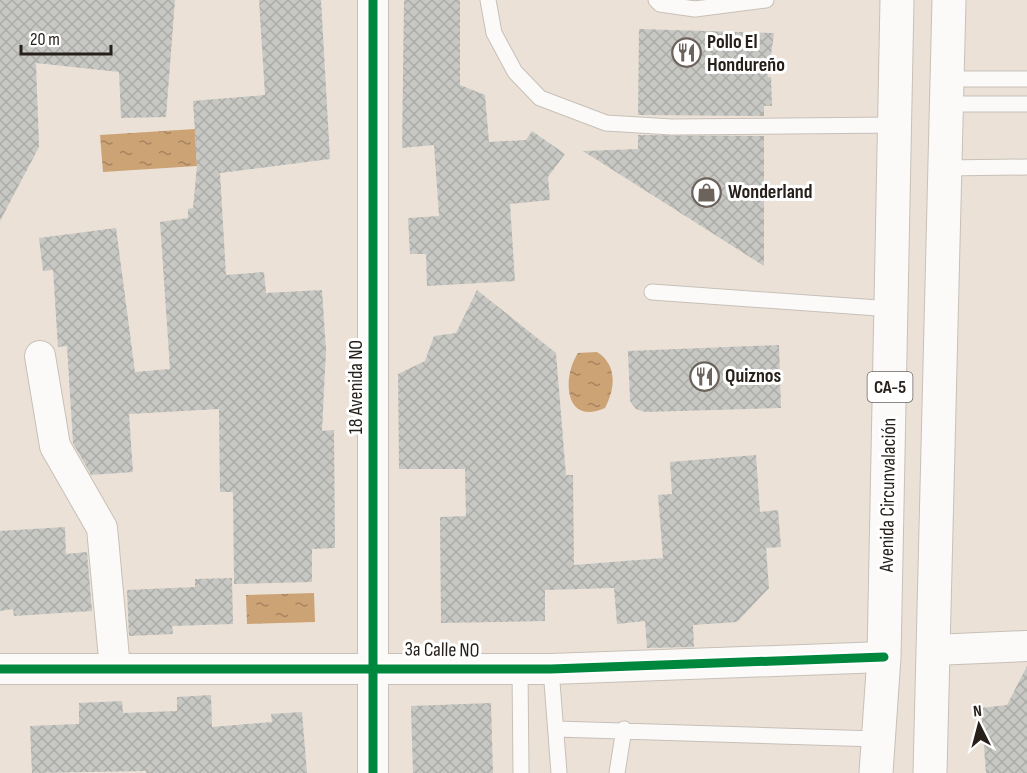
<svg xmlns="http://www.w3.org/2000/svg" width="1027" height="773" viewBox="0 0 1027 773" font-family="'Sofia Sans Condensed',sans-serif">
<defs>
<pattern id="water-ripples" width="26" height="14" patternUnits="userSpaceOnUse" patternTransform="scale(1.5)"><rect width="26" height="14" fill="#cca375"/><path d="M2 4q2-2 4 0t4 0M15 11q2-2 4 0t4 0" fill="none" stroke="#a6845f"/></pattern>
<pattern id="building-cross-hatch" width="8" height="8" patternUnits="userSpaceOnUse" patternTransform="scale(1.5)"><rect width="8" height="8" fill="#c7c8c4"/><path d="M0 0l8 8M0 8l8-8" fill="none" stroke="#abaca8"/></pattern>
</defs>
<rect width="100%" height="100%" fill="#ebe1d7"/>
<path fill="url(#water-ripples)" d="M 195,129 L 197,166 L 103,172 L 100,135 Z
M 597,352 C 618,365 615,389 605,408 C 564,426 562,377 578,353 Z
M 314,593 L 315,622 L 247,624 L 246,595 Z"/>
<path fill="url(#building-cross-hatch)" d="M 0,0 L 175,0 L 166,117 L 121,118 L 119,72 L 36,63 L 39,147 L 0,221 Z
M 259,0 L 321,0 L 330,159 L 220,173 L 226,275 L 264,272 L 266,293 L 322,290 L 326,350 L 322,431 L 334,430 L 335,548 L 312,549 L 312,582 L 234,584 L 233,492 L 220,492 L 219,409 L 129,414 L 133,472 L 91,475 L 73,443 L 67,346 L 58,347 L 53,270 L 43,271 L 39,238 L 116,228 L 135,372 L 170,369 L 160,222 L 188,218 L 188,209 L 193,208 L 197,166 L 193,101 L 265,95 Z
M 404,0 L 460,0 L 460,85 L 485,95 L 489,142 L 526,140 L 532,131 L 565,154 L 548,177 L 550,200 L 510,204 L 515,281 L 427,286 L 426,254 L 410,254 L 408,218 L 439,216 L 434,145 L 402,148 Z
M 639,29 L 774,33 L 768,77 L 771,77 L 772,106 L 764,106 L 764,116 L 638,115 Z
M 638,135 L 764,136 L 764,266 L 583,151 L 638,149 Z
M 477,290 L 556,353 L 566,475 L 573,475 L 574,565 L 663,558 L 658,495 L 672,494 L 670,462 L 756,455 L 760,512 L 778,510 L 781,547 L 766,548 L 769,588 L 737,622 L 693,625 L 694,647 L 647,648 L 645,621 L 617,624 L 614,588 L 545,590 L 545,621 L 441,623 L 440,517 L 466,516 L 465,469 L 399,469 L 398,374 L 425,361 L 434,336 L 456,333 Z
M 779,345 L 781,408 L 645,412 L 636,409 L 630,401 L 628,351 Z
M 65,527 L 66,554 L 87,552 L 92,611 L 14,616 L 13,609 L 0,611 L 0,531 Z
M 232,578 L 233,624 L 172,626 L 173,634 L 129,636 L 127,590 L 195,587 L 195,579 Z
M 1027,666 L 1027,773 L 986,773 L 981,708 L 1007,705 Z
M 211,695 L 212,727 L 272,722 L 271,714 L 302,712 L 307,773 L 146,773 L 146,771 L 32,773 L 30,726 L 79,724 L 79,703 L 122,701 L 123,713 L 177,711 L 177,697 Z
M 491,703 L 493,773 L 413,773 L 411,706 Z"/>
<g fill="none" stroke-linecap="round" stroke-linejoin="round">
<defs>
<path id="service" d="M 488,0 L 494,33 L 515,72 L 540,98 L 606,123 L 672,127 L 896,125
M 656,0 L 660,4 L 695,9 L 766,0
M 946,79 L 1027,79
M 947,104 L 1027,104
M 945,168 L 1027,167
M 652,292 L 892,309
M 520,669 L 521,773
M 551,669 L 559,773
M 557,729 L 877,739
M 617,773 L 624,729"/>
<path id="minor" d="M 373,0 L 373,773
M 40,356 L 55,446 L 102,528 L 115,669
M 933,650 L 1027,646
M 0,669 L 551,669 L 884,657"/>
<path id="trunk" d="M 876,773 L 884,657 L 897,0
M 930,773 L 949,0"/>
</defs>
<use href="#service" stroke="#c7c0b8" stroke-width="17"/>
<use href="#minor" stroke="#c7c0b8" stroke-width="32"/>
<use href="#trunk" stroke="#c7c0b8" stroke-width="35"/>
<use href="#service" stroke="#fcfaf9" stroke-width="15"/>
<use href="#minor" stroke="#fcfaf9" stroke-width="30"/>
<use href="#trunk" stroke="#fcfaf9" stroke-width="33"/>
<defs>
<path id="cycleway" d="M 373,0 L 373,773
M 0,669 L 551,669 L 884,657"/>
</defs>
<use href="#cycleway" stroke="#fff" stroke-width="13"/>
<use href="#cycleway" stroke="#00873e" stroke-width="9"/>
</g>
<defs>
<symbol id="restaurant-ring" viewBox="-11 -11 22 22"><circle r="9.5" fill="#fff" stroke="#6c645c" stroke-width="1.5"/><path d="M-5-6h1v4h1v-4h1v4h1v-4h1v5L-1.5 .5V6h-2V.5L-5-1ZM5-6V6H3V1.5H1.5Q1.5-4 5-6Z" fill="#6c645c"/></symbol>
<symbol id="shop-ring" viewBox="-11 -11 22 22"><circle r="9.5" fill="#fff" stroke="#6c645c" stroke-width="1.5"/><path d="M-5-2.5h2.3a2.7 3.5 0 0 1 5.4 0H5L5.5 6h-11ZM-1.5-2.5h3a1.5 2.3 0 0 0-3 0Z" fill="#6c645c"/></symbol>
</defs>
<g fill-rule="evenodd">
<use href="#restaurant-ring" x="670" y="36" width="33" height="33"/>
<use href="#shop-ring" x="690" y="176" width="33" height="33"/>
<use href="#restaurant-ring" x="688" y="360" width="33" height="33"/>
</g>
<g text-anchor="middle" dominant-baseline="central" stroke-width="6" stroke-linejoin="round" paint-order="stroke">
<rect fill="#fff" stroke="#68635f" stroke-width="1.5" x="867.5" y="372" width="45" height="30" rx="4.5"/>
<g font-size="18" font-weight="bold" fill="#27201a">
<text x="890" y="387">CA-5</text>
</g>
<g font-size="20" font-weight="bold" fill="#27201a" stroke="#fff" text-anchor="start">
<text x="707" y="42">Pollo El<tspan x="707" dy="23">Hondureño</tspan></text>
<text x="728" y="192">Wonderland</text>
<text x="725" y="376">Quiznos</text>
</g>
<g font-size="20" fill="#27201a" stroke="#fff">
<text transform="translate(356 387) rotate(-90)">18 Avenida NO</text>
<text transform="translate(888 495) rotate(-89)">Avenida Circunvalación</text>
<text transform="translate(442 650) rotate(1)">3a Calle NO</text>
</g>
</g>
<g transform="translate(979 725) rotate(354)" stroke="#ffffff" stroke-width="4.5" paint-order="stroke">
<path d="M0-4.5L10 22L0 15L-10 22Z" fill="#27201a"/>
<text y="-9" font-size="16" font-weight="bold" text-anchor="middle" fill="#27201a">N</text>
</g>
<path d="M21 45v9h90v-9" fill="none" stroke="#27201a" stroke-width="3"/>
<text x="30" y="45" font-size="18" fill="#27201a" stroke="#ffffff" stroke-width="4.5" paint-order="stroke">20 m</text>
</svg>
